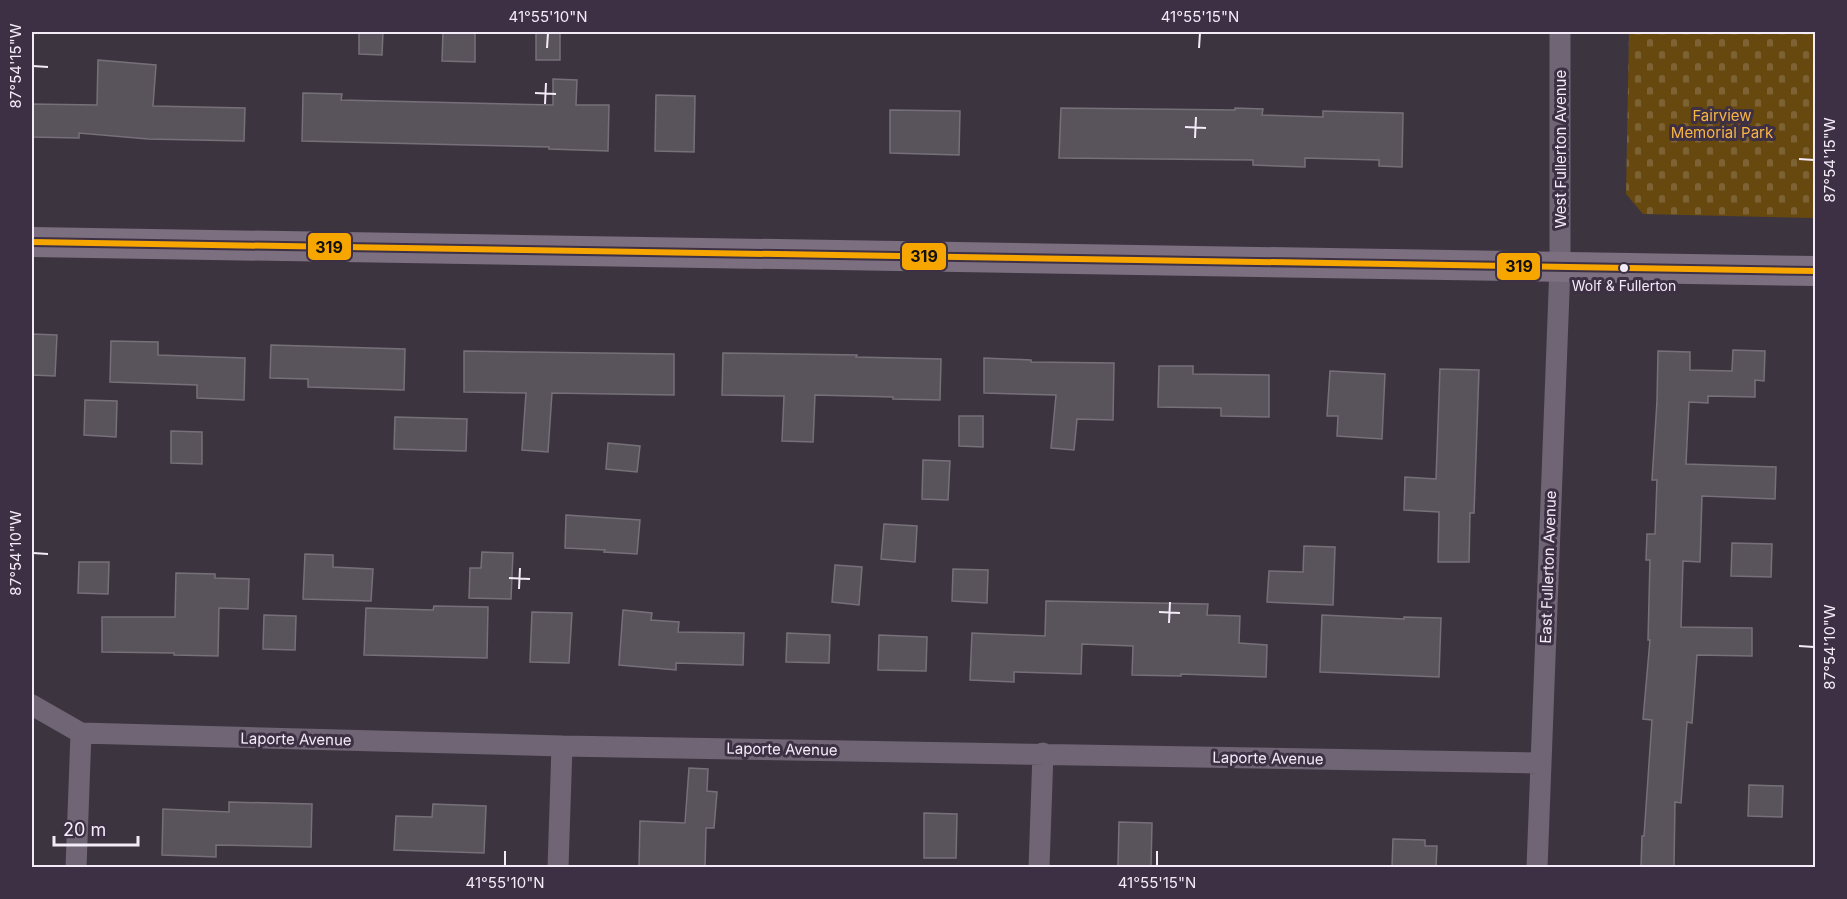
<svg xmlns="http://www.w3.org/2000/svg" width="1847" height="899" viewBox="0 0 1847 899" font-family="Inter,sans-serif">
<defs>
<pattern id="cemetery-stones" width="16" height="16" patternUnits="userSpaceOnUse" patternTransform="scale(1.5)"><rect width="16" height="16" fill="#67480f"/><path d="M2 7V4a2 2 0 0 1 4 0v3zM10 15v-3a2 2 0 0 1 4 0v3z" fill="#7d6333"/></pattern>
</defs>
<rect width="100%" height="100%" fill="#3c353f"/>
<path fill="url(#cemetery-stones)" d="M 1629,32 L 1815,32 L 1815,218 L 1643,214 L 1626,194 Z"/>
<path fill="#59535c" stroke="#767079" stroke-width="1.5" d="M 359,32 L 383,32 L 382,55 L 359,54 Z
M 443,32 L 475,32 L 475,62 L 442,61 Z
M 536,32 L 560,32 L 560,60 L 536,60 Z
M 98,60 L 156,65 L 153,106 L 245,108 L 244,141 L 148,139 L 79,133 L 79,138 L 32,137 L 32,104 L 97,105 Z
M 553,79 L 577,80 L 576,105 L 609,105 L 608,151 L 549,149 L 549,147 L 302,141 L 303,93 L 342,94 L 341,100 L 553,105 Z
M 656,95 L 695,96 L 694,152 L 655,151 Z
M 1061,108 L 1235,110 L 1235,108 L 1263,109 L 1262,115 L 1323,117 L 1323,111 L 1403,113 L 1402,167 L 1379,166 L 1379,160 L 1305,158 L 1305,167 L 1253,165 L 1253,160 L 1059,158 Z
M 890,110 L 960,111 L 959,155 L 890,153 Z
M 32,334 L 57,335 L 55,376 L 32,375 Z
M 111,341 L 158,342 L 158,355 L 245,358 L 244,400 L 197,398 L 197,385 L 110,382 Z
M 271,345 L 405,349 L 404,390 L 308,387 L 308,379 L 270,378 Z
M 1733,350 L 1765,351 L 1764,381 L 1755,380 L 1755,397 L 1708,396 L 1708,403 L 1689,402 L 1686,464 L 1776,467 L 1775,499 L 1702,496 L 1700,562 L 1683,561 L 1681,627 L 1752,628 L 1752,656 L 1697,655 L 1692,723 L 1687,722 L 1681,803 L 1675,802 L 1674,867 L 1641,867 L 1642,836 L 1644,836 L 1652,720 L 1643,719 L 1650,640 L 1648,640 L 1650,560 L 1646,560 L 1647,534 L 1655,534 L 1657,480 L 1652,480 L 1657,401 L 1658,351 L 1690,352 L 1690,370 L 1732,371 Z
M 464,351 L 674,354 L 674,395 L 552,393 L 548,452 L 522,450 L 526,393 L 464,392 Z
M 723,353 L 857,355 L 856,357 L 941,359 L 940,400 L 893,399 L 893,397 L 815,395 L 813,442 L 782,441 L 784,396 L 722,395 Z
M 984,358 L 1031,360 L 1031,362 L 1114,363 L 1113,420 L 1077,419 L 1074,450 L 1051,448 L 1056,395 L 984,393 Z
M 1159,366 L 1193,366 L 1193,374 L 1269,375 L 1269,417 L 1221,416 L 1221,408 L 1158,407 Z
M 1440,369 L 1479,370 L 1474,513 L 1470,513 L 1469,562 L 1438,562 L 1439,512 L 1404,510 L 1405,477 L 1436,479 Z
M 1330,371 L 1385,374 L 1382,439 L 1337,436 L 1338,416 L 1327,416 Z
M 85,400 L 117,401 L 116,437 L 84,435 Z
M 959,416 L 983,416 L 983,447 L 959,446 Z
M 395,417 L 467,419 L 466,451 L 394,449 Z
M 171,431 L 202,432 L 202,464 L 171,463 Z
M 608,443 L 640,446 L 637,472 L 606,469 Z
M 923,460 L 950,461 L 948,500 L 922,499 Z
M 566,515 L 640,520 L 637,554 L 604,552 L 605,550 L 565,548 Z
M 884,524 L 917,526 L 915,562 L 881,559 Z
M 1732,543 L 1772,544 L 1771,577 L 1731,576 Z
M 1304,546 L 1335,547 L 1333,605 L 1267,602 L 1269,571 L 1303,572 Z
M 482,552 L 513,553 L 511,599 L 469,598 L 470,568 L 481,568 Z
M 305,554 L 333,555 L 333,567 L 373,569 L 371,601 L 303,599 Z
M 79,562 L 109,562 L 108,594 L 78,593 Z
M 835,565 L 862,567 L 859,605 L 832,602 Z
M 953,569 L 988,570 L 987,603 L 952,601 Z
M 176,573 L 215,574 L 215,578 L 249,579 L 248,609 L 219,608 L 218,656 L 174,655 L 174,653 L 102,652 L 102,617 L 175,617 Z
M 1046,601 L 1208,604 L 1207,615 L 1240,616 L 1239,643 L 1267,645 L 1266,677 L 1181,674 L 1181,676 L 1132,675 L 1133,646 L 1082,644 L 1081,674 L 1014,672 L 1014,682 L 970,680 L 972,633 L 1045,636 Z
M 434,606 L 488,607 L 487,658 L 364,655 L 366,608 L 433,610 Z
M 623,610 L 652,613 L 651,620 L 679,622 L 678,632 L 744,633 L 743,665 L 676,663 L 676,670 L 619,665 Z
M 532,612 L 572,613 L 569,663 L 530,662 Z
M 264,615 L 296,616 L 295,650 L 263,649 Z
M 1322,615 L 1404,619 L 1404,617 L 1441,618 L 1439,677 L 1320,672 Z
M 787,633 L 830,635 L 829,663 L 786,662 Z
M 879,635 L 927,637 L 926,671 L 878,670 Z
M 689,768 L 708,769 L 707,791 L 717,792 L 714,828 L 706,828 L 705,867 L 639,867 L 640,821 L 685,823 Z
M 1749,785 L 1783,786 L 1782,817 L 1748,816 Z
M 229,802 L 312,804 L 311,847 L 216,845 L 216,857 L 162,855 L 163,809 L 229,812 Z
M 433,804 L 486,806 L 484,853 L 394,850 L 396,816 L 432,817 Z
M 924,813 L 957,814 L 956,858 L 924,858 Z
M 1119,822 L 1152,823 L 1151,867 L 1118,866 Z
M 1393,839 L 1425,840 L 1425,846 L 1437,846 L 1436,867 L 1392,867 Z"/>
<g fill="none" stroke-linecap="round" stroke-linejoin="round">
<path stroke="#6f6574" stroke-width="21" d="M 32,705 L 81,733 L 562,746 L 1540,763
M 76,868 L 81,733
M 558,868 L 562,746
M 1039,868 L 1043,753
M 1537,868 L 1560,266 L 1560,32"/>
<path stroke="#7b6f80" stroke-width="30" d="M 32,242 L 1816,271"/>
<defs>
<path id="bus-1" d="M 32,242 L 1816,271"/>
</defs>
<use href="#bus-1" stroke="#3d3044" stroke-width="10"/>
<use href="#bus-1" stroke="#f7a600" stroke-width="6"/>
</g>
<path fill="none" stroke="#f4ebf8" stroke-width="2" d="M 547,48 L 548,33M 1199,48 L 1200,33M 33,66 L 48,67M 535,93 L 556,94M 545,104 L 546,83M 1185,127 L 1206,128M 1195,138 L 1196,117M 1799,159 L 1814,160M 33,553 L 48,554M 509,578 L 530,579M 519,589 L 520,568M 1159,612 L 1180,613M 1169,623 L 1170,602M 1799,646 L 1814,647M 505,866 L 505,851M 1157,866 L 1157,851"/>
<circle fill="#f4ebf8" stroke="#3d3044" stroke-width="2" cx="1624" cy="268" r="5"/>
<g text-anchor="middle" dominant-baseline="central" stroke-width="6" stroke-linejoin="round" paint-order="stroke">
<g font-size="14" fill="#f4ebf8" stroke="#3d3044">
<text x="1624" y="285">Wolf &amp; Fullerton</text>
</g>
<g font-size="15" fill="#f8b544" stroke="#3d3044">
<text x="1722" y="115">Fairview<tspan x="1722" dy="17">Memorial Park</tspan></text>
</g>
<g font-size="15" fill="#f4ebf8" stroke="#3d3044">
<text transform="translate(1560 149) rotate(-90)">West Fullerton Avenue</text>
<text transform="translate(1548 567) rotate(-88)">East Fullerton Avenue</text>
<text transform="translate(296 739) rotate(1)">Laporte Avenue</text>
<text transform="translate(782 749) rotate(1)">Laporte Avenue</text>
<text transform="translate(1268 758) rotate(1)">Laporte Avenue</text>
</g>
</g>
<g stroke="#3d3044" stroke-width="2">
<rect x="307" y="232" width="45" height="29" rx="6" fill="#f7a600"/>
<rect x="901" y="242" width="46" height="29" rx="6" fill="#f7a600"/>
<rect x="1496" y="252" width="45" height="29" rx="6" fill="#f7a600"/>
</g>
<g font-size="16" text-anchor="middle" font-weight="bold" fill="#111">
<text x="329" y="253">319</text>
<text x="924" y="262">319</text>
<text x="1519" y="272">319</text>
</g>
<rect width="1847" height="899" fill="none" stroke="#3d3044" stroke-width="66"/>
<path d="M54 836v9h84v-9" fill="none" stroke="#f4ebf8" stroke-width="3"/>
<text x="63" y="836" font-size="18" fill="#f4ebf8" stroke="#3d3044" stroke-width="4.5" paint-order="stroke">20 m</text>
<rect x="33" y="33" width="1781" height="833" fill="none" stroke="#f4ebf8" stroke-width="2"/>
<g font-size="15" text-anchor="middle" fill="#f4ebf8">
<text x="548" y="22">41°55'10"N</text>
<text x="1200" y="22">41°55'15"N</text>
<text transform="translate(16 66) rotate(-90)" y="5">87°54'15"W</text>
<text transform="translate(1830 160) rotate(-90)" y="5">87°54'15"W</text>
<text transform="translate(16 553) rotate(-90)" y="5">87°54'10"W</text>
<text transform="translate(1830 647) rotate(-90)" y="5">87°54'10"W</text>
<text x="505" y="888">41°55'10"N</text>
<text x="1157" y="888">41°55'15"N</text>
</g>
</svg>
